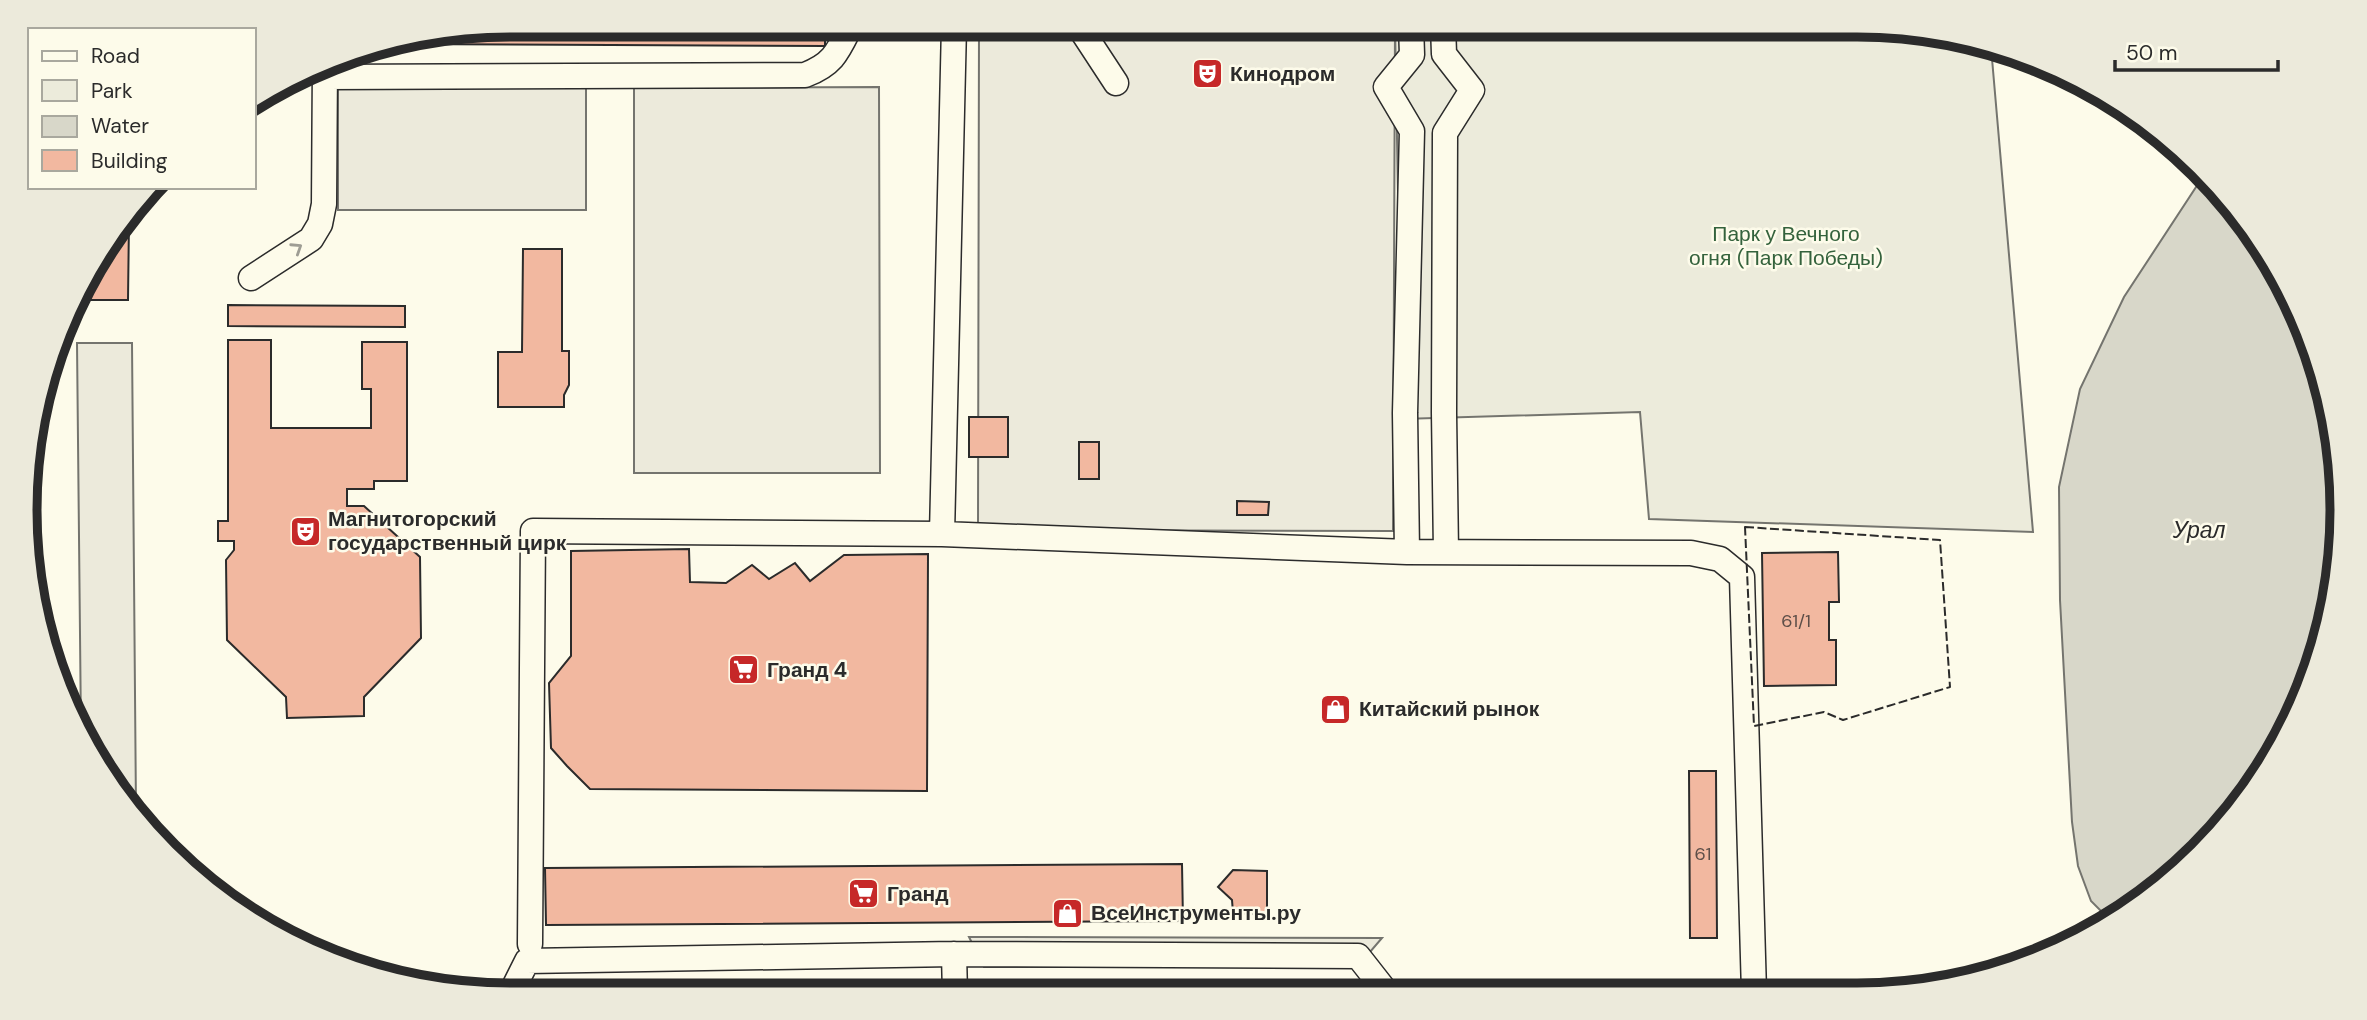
<svg xmlns="http://www.w3.org/2000/svg" width="2367" height="1020" viewBox="0 0 2367 1020" font-family="'DM Sans',sans-serif">
<rect width="100%" height="100%" fill="#fdfbea"/>
<path fill="#ecebdb" stroke="#74746e" stroke-width="2" d="M 1395,25 L 1857,25 L 1991,47 L 2033,532 L 1649,519 L 1640,412 L 1402,419 Z"/>
<path fill="#eceadb" stroke="#74746e" stroke-width="2" d="M 979,25 L 1395,25 L 1393,531 L 978,530 Z
M 338,86 L 586,86 L 586,210 L 338,210 Z
M 879,87 L 880,473 L 634,473 L 634,88 Z
M 77,343 L 132,343 L 136,810 L 89,752 L 81,731 Z
M 969,937 L 1382,938 L 1358,966 L 984,967 Z"/>
<path fill="#d8d7c9" stroke="#74746e" stroke-width="2" d="M 2203,172 L 2242,215 L 2293,296 L 2326,385 L 2341,479 L 2338,574 L 2317,666 L 2260,780 L 2153,895 L 2110,920 L 2091,901 L 2078,866 L 2072,822 L 2060,600 L 2059,487 L 2080,389 L 2124,297 L 2198,184 Z"/>
<path fill="#f2b8a0" stroke="#2b2b2b" stroke-width="2" d="M 510,24 L 825,25 L 825,46 L 393,44 Z
M 129,220 L 128,300 L 77,300 L 89,268 Z
M 523,249 L 562,249 L 562,351 L 569,351 L 569,385 L 564,395 L 564,407 L 498,407 L 498,352 L 522,352 Z
M 228,305 L 405,306 L 405,327 L 228,326 Z
M 228,340 L 271,340 L 271,428 L 371,428 L 371,389 L 362,389 L 362,342 L 407,342 L 407,481 L 374,481 L 374,489 L 347,489 L 347,506 L 364,506 L 420,557 L 421,638 L 364,697 L 364,716 L 287,718 L 286,697 L 227,640 L 226,560 L 234,550 L 234,541 L 218,541 L 218,521 L 228,521 Z
M 969,417 L 1008,417 L 1008,457 L 969,457 Z
M 1079,442 L 1099,442 L 1099,479 L 1079,479 Z
M 1237,501 L 1269,502 L 1268,515 L 1237,515 Z
M 689,549 L 690,582 L 726,583 L 752,565 L 769,579 L 795,563 L 810,581 L 844,555 L 928,554 L 927,791 L 590,789 L 567,766 L 551,748 L 549,683 L 571,656 L 571,551 Z
M 1838,552 L 1839,602 L 1829,602 L 1829,640 L 1836,640 L 1836,685 L 1764,686 L 1762,553 Z
M 1689,771 L 1716,771 L 1717,938 L 1690,938 Z
M 1182,864 L 1183,921 L 546,925 L 545,868 Z
M 1233,870 L 1267,871 L 1267,914 L 1233,913 L 1232,900 L 1218,887 Z"/>
<g fill="none" stroke-linecap="round" stroke-linejoin="round">
<defs>
<path id="minor" d="M 1078,25 L 1116,83
M 1443,25 L 1444,54 L 1472,90 L 1445,133 L 1444,413 L 1446,552
M 325,77 L 805,75 C 834,64 838,51 851,25
M 251,278 L 311,239 L 320,224 L 324,204 L 325,63
M 942,534 L 1407,552 L 1691,553 L 1720,559 L 1742,577 L 1754,992
M 1407,552 L 1405,413 L 1412,131 L 1386,87 L 1412,55 L 1411,25
M 530,944 L 533,531 L 942,534 L 954,26
M 954,954 L 955,994
M 510,995 L 527,961 L 954,954 L 1358,956 L 1387,993"/>
</defs>
<use href="#minor" stroke="#2b2b2b" stroke-width="27"/>
<use href="#minor" stroke="#fdfbea" stroke-width="24"/>
<path stroke="#2b2b2b" stroke-width="2" stroke-dasharray="9 3.5" stroke-linecap="butt" d="M 1745,527 L 1940,540 L 1950,687 L 1843,720 L 1824,712 L 1754,726 Z"/>
</g>
<defs><path id="oneway-chevron" d="M-2-3.5L2.5 0L-2 3.5" fill="none" stroke-width="1.6" stroke-linecap="round" stroke-linejoin="round" transform="scale(1.75)"/></defs>
<use stroke="#9e9d94" href="#oneway-chevron" transform="translate(297 248) rotate(-33)"/>
<defs>
<symbol id="theatre-square" viewBox="-11 -11 22 22"><rect x="-9" y="-9" width="18" height="18" rx="4" fill="#c62828" stroke="#fdfbea"/><path d="M-5-5.5Q0-4 5-5.5V0Q5 5 0 6Q-5 5-5 0ZM-3.3-2.5H-1v1.5H-3.3ZM1-2.5H3.3v1.5H1ZM-2.8 1Q0 5.5 2.8 1Z" fill="#fff"/></symbol>
<symbol id="supermarket-square" viewBox="-11 -11 22 22"><rect x="-9" y="-9" width="18" height="18" rx="4" fill="#c62828" stroke="#fdfbea"/><path d="M-6-5.5h2.5l.6 2H6L4.5 2H-2.5L-4.4-4H-6ZM-1.5 3.2a1.3 1.3 0 1 0 .1 0ZM3 3.2a1.3 1.3 0 1 0 .1 0Z" fill="#fff"/></symbol>
<symbol id="shop-square" viewBox="-11 -11 22 22"><rect x="-9" y="-9" width="18" height="18" rx="4" fill="#c62828" stroke="#fdfbea"/><path d="M-5-2.5h2.3a2.7 3.5 0 0 1 5.4 0H5L5.5 6h-11ZM-1.5-2.5h3a1.5 2.3 0 0 0-3 0Z" fill="#fff"/></symbol>
</defs>
<g fill-rule="evenodd">
<use href="#theatre-square" x="1190" y="56" width="35" height="35"/>
<use href="#theatre-square" x="288" y="514" width="35" height="35"/>
<use href="#supermarket-square" x="726" y="652" width="35" height="35"/>
<use href="#shop-square" x="1318" y="692" width="35" height="35"/>
<use href="#supermarket-square" x="846" y="876" width="35" height="35"/>
<use href="#shop-square" x="1050" y="896" width="35" height="35"/>
</g>
<g text-anchor="middle" dominant-baseline="central" stroke-width="5" stroke-linejoin="round" paint-order="stroke">
<g font-size="18" fill="#5d4e48">
<text x="1796" y="621">61/1</text>
<text x="1703" y="854">61</text>
</g>
<g font-size="21" font-weight="bold" fill="#2b2b2b" stroke="#fdfbea" text-anchor="start">
<text x="1230" y="74">Кинодром</text>
<text x="328" y="519">Магнитогорский<tspan x="328" dy="24">государственный цирк</tspan></text>
<text x="767" y="670">Гранд 4</text>
<text x="1359" y="709">Китайский рынок</text>
<text x="887" y="894">Гранд</text>
<text x="1091" y="913">ВсеИнструменты.ру</text>
</g>
<g font-size="21" fill="#34623c" stroke="#fdfbea">
<text x="1786" y="234">Парк у Вечного<tspan x="1786" dy="24">огня (Парк Победы)</tspan></text>
</g>
<g font-size="23" font-style="italic" fill="#2b2b2b" stroke="#fdfbea">
<text x="2199" y="530">Урал</text>
</g>
</g>
<path d="M0 0H2367V1020H0ZM510 37H1857A473 473 0 0 1 2330 510V510A473 473 0 0 1 1857 983H510A473 473 0 0 1 37 510V510A473 473 0 0 1 510 37Z" fill="#eceadb" fill-rule="evenodd"/>
<path fill="none" stroke="#2b2b2b" stroke-width="9" d="M510 37H1857A473 473 0 0 1 2330 510V510A473 473 0 0 1 1857 983H510A473 473 0 0 1 37 510V510A473 473 0 0 1 510 37Z"/>
<rect x="28" y="28" width="228" height="161" fill="#fdfbea" stroke="#a9a89e" stroke-width="2"/>
<rect x="42" y="51" width="35" height="10" fill="#fdfbea" stroke="#a9a89e" stroke-width="2"/>
<text x="91" y="63" font-size="21" fill="#2b2b2b">Road</text>
<rect x="42" y="80" width="35" height="21" fill="#ecebdb" stroke="#a9a89e" stroke-width="2"/>
<text x="91" y="98" font-size="21" fill="#2b2b2b">Park</text>
<rect x="42" y="116" width="35" height="21" fill="#d8d7c9" stroke="#a9a89e" stroke-width="2"/>
<text x="91" y="133" font-size="21" fill="#2b2b2b">Water</text>
<rect x="42" y="150" width="35" height="21" fill="#f2b8a0" stroke="#a9a89e" stroke-width="2"/>
<text x="91" y="168" font-size="21" fill="#2b2b2b">Building</text>
<path d="M2115 60v10h163v-10" fill="none" stroke="#2b2b2b" stroke-width="3.5"/>
<text x="2126" y="60" font-size="21" fill="#2b2b2b" stroke="#fdfbea" stroke-width="5" paint-order="stroke">50 m</text>
</svg>
